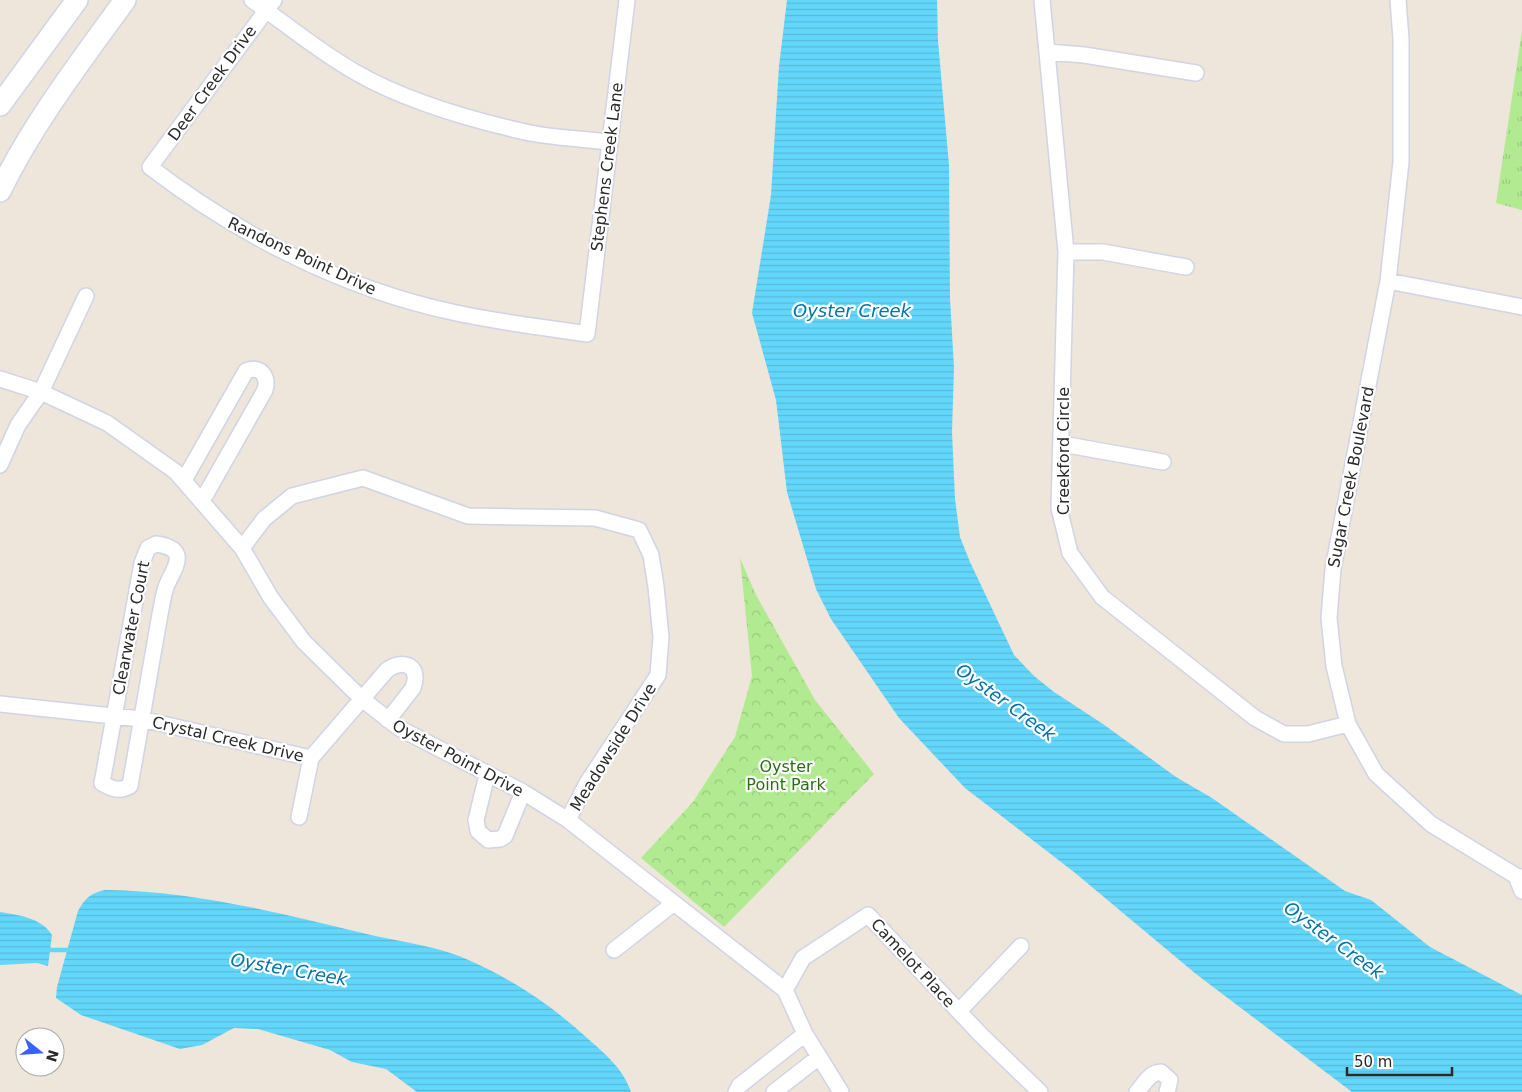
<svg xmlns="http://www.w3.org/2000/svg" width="1522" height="1092" viewBox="0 0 1522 1092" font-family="'DejaVu Sans',sans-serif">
<defs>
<pattern id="grass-tufts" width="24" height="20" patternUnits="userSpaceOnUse" patternTransform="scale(1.25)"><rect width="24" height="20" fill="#b2ea91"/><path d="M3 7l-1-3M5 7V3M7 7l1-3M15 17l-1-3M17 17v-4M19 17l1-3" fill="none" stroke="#99c97d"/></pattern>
<pattern id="park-crowns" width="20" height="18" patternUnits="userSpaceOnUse" patternTransform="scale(1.25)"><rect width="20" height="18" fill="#b2ea91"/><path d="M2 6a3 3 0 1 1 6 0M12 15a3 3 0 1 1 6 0" fill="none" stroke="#99c97d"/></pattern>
<pattern id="water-rules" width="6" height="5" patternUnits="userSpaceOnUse" patternTransform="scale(1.25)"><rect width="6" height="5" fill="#63d7fb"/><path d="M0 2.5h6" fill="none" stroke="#56b9d7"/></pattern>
</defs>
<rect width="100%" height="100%" fill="#eee5db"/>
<path fill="url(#grass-tufts)" d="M 1522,31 L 1522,210 L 1496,203 Z"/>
<path fill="url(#park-crowns)" d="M 740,558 L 756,595 L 815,700 L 874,774 L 724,927 L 641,858 L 693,802 L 735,737 L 752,676 Z"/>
<path fill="url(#water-rules)" d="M 787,0 L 937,0 L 938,41 L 949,165 L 950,298 L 954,368 L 952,432 L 955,499 L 960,537 L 970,562 L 1014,655 L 1034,676 L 1054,692 L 1103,724 L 1176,777 L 1212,798 L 1345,891 L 1371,900 L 1430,947 L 1522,995 L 1522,1092 L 1352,1092 L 1196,974 L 1074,872 L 965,788 L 899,718 L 831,619 L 816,589 L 787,492 L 776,400 L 752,313 L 771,195 L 779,66 Z
M 105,890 C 196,891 283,914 371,935 C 405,943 440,946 473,962 C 515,981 552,1006 586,1037 C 605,1054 623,1068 631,1092 L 417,1092 L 386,1069 L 352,1062 L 330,1050 L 258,1029 L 234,1028 L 202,1045 L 180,1049 L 81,1015 L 56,998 L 57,987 L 78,911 C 85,898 91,893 105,890 Z
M 0,912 C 18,915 42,918 52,935 L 48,966 L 37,963 L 0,965 Z"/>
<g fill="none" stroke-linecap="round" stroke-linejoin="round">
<path stroke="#63d7fb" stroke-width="4.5" d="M 46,950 L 73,950"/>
<defs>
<path id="minor" d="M 252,0 C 286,24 318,51 355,72 C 407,102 471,120 530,133 C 556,138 583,139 610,142
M 274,0 L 150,167 C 237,234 344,289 452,312 C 496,322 542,327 587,334 L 627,0
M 1042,0 L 1066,252 L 1059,508 L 1070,553 L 1102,597 L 1255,718 L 1284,734 L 1308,734 L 1348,724
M 1398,0 L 1401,39 L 1401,162 L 1388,281 L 1333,569 L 1329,618 L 1334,666 L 1348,724 L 1376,774 L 1431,824 L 1516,876 L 1522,877
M 1048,52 L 1084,55 L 1196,73
M 1066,252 L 1103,252 L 1186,267
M 1388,281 L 1522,307
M 0,379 L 41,392 L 107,423 L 176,472 L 242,548 L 271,598 L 304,642 L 362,699 L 399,728 L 523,792 L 568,820 L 785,990 L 805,1034 L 841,1092
M 1062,444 L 1163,462
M 0,465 L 18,425 L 41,392 L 86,296
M 184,480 L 246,371 C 260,365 269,376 265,390 L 202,501
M 156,544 C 192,549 173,569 166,587 C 163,596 162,605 160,614 L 130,786 C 119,792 112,789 102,783 L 142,563 L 148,548 Z
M 242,548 L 264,519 L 292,496 L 363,478 L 468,516 L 595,518 L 639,530 L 651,555 L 656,587 L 661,637 L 658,675 L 587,783 L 568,820
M 0,704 L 141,719 L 311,758
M 487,775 L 476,820 L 478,831 L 488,840 L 500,839 L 505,836 L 523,792
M 299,817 L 311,758 L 387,670 C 404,658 421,666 413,688 L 388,720
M 1516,876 L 1522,891
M 614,950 L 674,903
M 785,990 L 803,958 L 868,915 L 981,1035 L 1040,1092
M 959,1011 L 1021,946
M 736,1092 L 739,1086 L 805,1034
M 774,1092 L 819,1057
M 1137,1092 C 1144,1084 1150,1072 1161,1072 L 1170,1080 L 1167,1092"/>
<path id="secondary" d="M 0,105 L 77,0
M 0,191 C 33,123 81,61 125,0"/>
</defs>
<use href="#minor" stroke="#d0d4e5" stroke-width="18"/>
<use href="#secondary" stroke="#d0d4e5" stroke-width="24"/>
<use href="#minor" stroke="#fff" stroke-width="15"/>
<use href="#secondary" stroke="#fff" stroke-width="21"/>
</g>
<g text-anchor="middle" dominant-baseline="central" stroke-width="4.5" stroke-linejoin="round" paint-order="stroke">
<g font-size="16" fill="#2a2a2a" stroke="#fff">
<text transform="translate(212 83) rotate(-54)">Deer Creek Drive</text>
<text transform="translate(607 167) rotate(-83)">Stephens Creek Lane</text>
<text transform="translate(302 256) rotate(25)">Randons Point Drive</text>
<text transform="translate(1063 451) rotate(-90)">Creekford Circle</text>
<text transform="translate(1351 477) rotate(-79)">Sugar Creek Boulevard</text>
<text transform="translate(131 628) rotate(-79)">Clearwater Court</text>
<text transform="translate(228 739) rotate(13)">Crystal Creek Drive</text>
<text transform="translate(613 747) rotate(-58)">Meadowside Drive</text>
<text transform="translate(458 758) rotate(28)">Oyster Point Drive</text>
<text transform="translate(913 963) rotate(47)">Camelot Place</text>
</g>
<g font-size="16" fill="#286f12" stroke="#fff">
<text x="786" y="766">Oyster<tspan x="786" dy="18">Point Park</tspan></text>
</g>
<g font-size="18" font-style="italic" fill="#0073a9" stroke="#fff">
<text x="852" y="310">Oyster Creek</text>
<text transform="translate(1006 702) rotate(36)">Oyster Creek</text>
<text transform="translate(1334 940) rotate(36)">Oyster Creek</text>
<text transform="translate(289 969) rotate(10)">Oyster Creek</text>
</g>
</g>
<g transform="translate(40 1052) rotate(107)"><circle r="24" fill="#ffffff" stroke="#aaaaaa"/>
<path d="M0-4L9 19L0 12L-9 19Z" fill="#3762ff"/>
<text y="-8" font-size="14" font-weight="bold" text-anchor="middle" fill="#2a2a2a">N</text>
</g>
<path d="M1347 1067v8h105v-8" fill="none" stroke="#2a2a2a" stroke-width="2.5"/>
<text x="1354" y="1067" font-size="15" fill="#2a2a2a" stroke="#ffffff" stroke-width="4" paint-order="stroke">50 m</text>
</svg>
